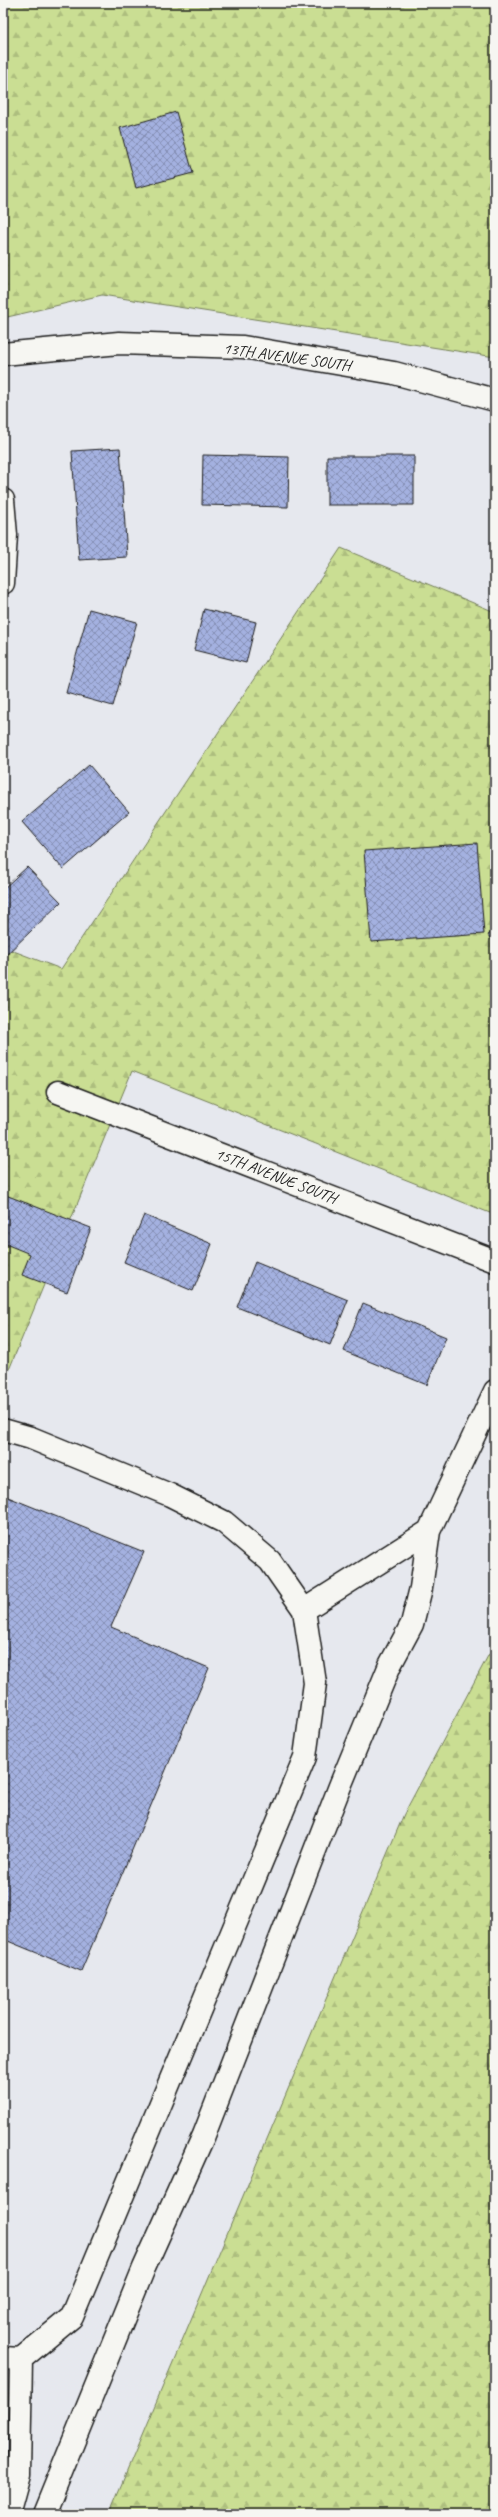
<svg xmlns="http://www.w3.org/2000/svg" width="498" height="2517" viewBox="0 0 498 2517" font-family="Caveat,sans-serif">
<defs>
<pattern id="forest-firs" width="22" height="20" patternUnits="userSpaceOnUse"><rect width="22" height="20" fill="#cade93"/><path d="M5 1l3.5 6h-7zM16 11l3.5 6h-7z" fill="#adbe7e"/></pattern>
<pattern id="building-cross-hatch" width="8" height="8" patternUnits="userSpaceOnUse"><rect width="8" height="8" fill="#a4b1e0"/><path d="M0 0l8 8M0 8l8-8" fill="none" stroke="#858fb5"/></pattern>
</defs>
<rect width="100%" height="100%" fill="#e6e8ee"/>
<filter id="ink" filterUnits="userSpaceOnUse"><feTurbulence type="fractalNoise" baseFrequency=".025" numOctaves="2"/><feDisplacementMap in="SourceGraphic" scale="8" xChannelSelector="R" yChannelSelector="G"/><feConvolveMatrix kernelMatrix="1 2 1 2 8 2 1 2 1" color-interpolation-filters="sRGB"/></filter>
<g filter="url(#ink)">
<path fill="url(#forest-firs)" stroke="#737d58" d="M 3,3 L 495,3 L 495,357 L 102,295 L 3,318 Z
M 341,548 L 495,612 L 495,1215 L 132,1071 L 6,1377 L 3,1376 L 3,947 L 61,969 Z
M 495,1653 L 495,2514 L 109,2514 L 404,1814 L 489,1654 Z"/>
<path fill="url(#building-cross-hatch)" stroke="#1c1c1c" d="M 176,112 L 193,173 L 136,188 L 120,128 Z
M 120,448 L 127,557 L 79,560 L 72,451 Z
M 203,455 L 289,457 L 288,507 L 202,505 Z
M 327,456 L 414,456 L 414,505 L 327,505 Z
M 89,609 L 137,622 L 113,706 L 66,693 Z
M 204,609 L 256,622 L 246,663 L 194,650 Z
M 89,765 L 129,812 L 63,869 L 22,822 Z
M 477,843 L 484,934 L 371,942 L 364,851 Z
M 27,867 L 61,902 L 3,958 L 3,889 Z
M 495,930 L 495,945 L 488,935 Z
M 3,1194 L 91,1228 L 67,1292 L 22,1275 L 30,1254 L 3,1243 Z
M 144,1215 L 212,1244 L 193,1291 L 124,1262 Z
M 255,1262 L 348,1300 L 330,1345 L 237,1307 Z
M 363,1303 L 446,1337 L 427,1385 L 344,1351 Z
M 3,1495 L 144,1552 L 111,1627 L 209,1668 L 81,1971 L 3,1939 Z"/>
<g fill="none" stroke-linecap="round" stroke-linejoin="round">
<defs>
<path id="minor" d="M 3,354 L 119,343 L 243,347 L 394,373 L 495,400
M 3,500 L 6,535 L 3,583
M 58,1092 L 495,1261
M 3,1430 L 31,1438 L 170,1495 L 224,1522 L 270,1561 L 304,1610 L 315,1683 L 305,1757 L 72,2317 L 21,2359 L 3,2358
M 304,1610 L 429,1531
M 8,2514 L 19,2474 L 21,2359
M 44,2514 L 144,2268 L 204,2135 L 340,1786 L 390,1665 L 412,1624 L 421,1588 L 429,1531 L 495,1391"/>
</defs>
<use href="#minor" stroke="#1c1c1c" stroke-width="25"/>
<use href="#minor" stroke="#f6f6f2" stroke-width="22"/>
</g>
</g>
<g text-anchor="middle" dominant-baseline="central" stroke-width="3" stroke-linejoin="round" paint-order="stroke">
<g font-size="16" fill="#1c1c1c" stroke="#f6f6f2">
<text transform="translate(287 357) rotate(8)">13TH AVENUE SOUTH</text>
<text transform="translate(276 1176) rotate(21)">15TH AVENUE SOUTH</text>
</g>
</g>
<rect width="498" height="2517" fill="none" stroke="#f6f6f2" stroke-width="16"/>
<rect x="8" y="8" width="482" height="2501" fill="none" stroke="#1c1c1c" stroke-width="1.5" filter="url(#ink)"/>
</svg>
